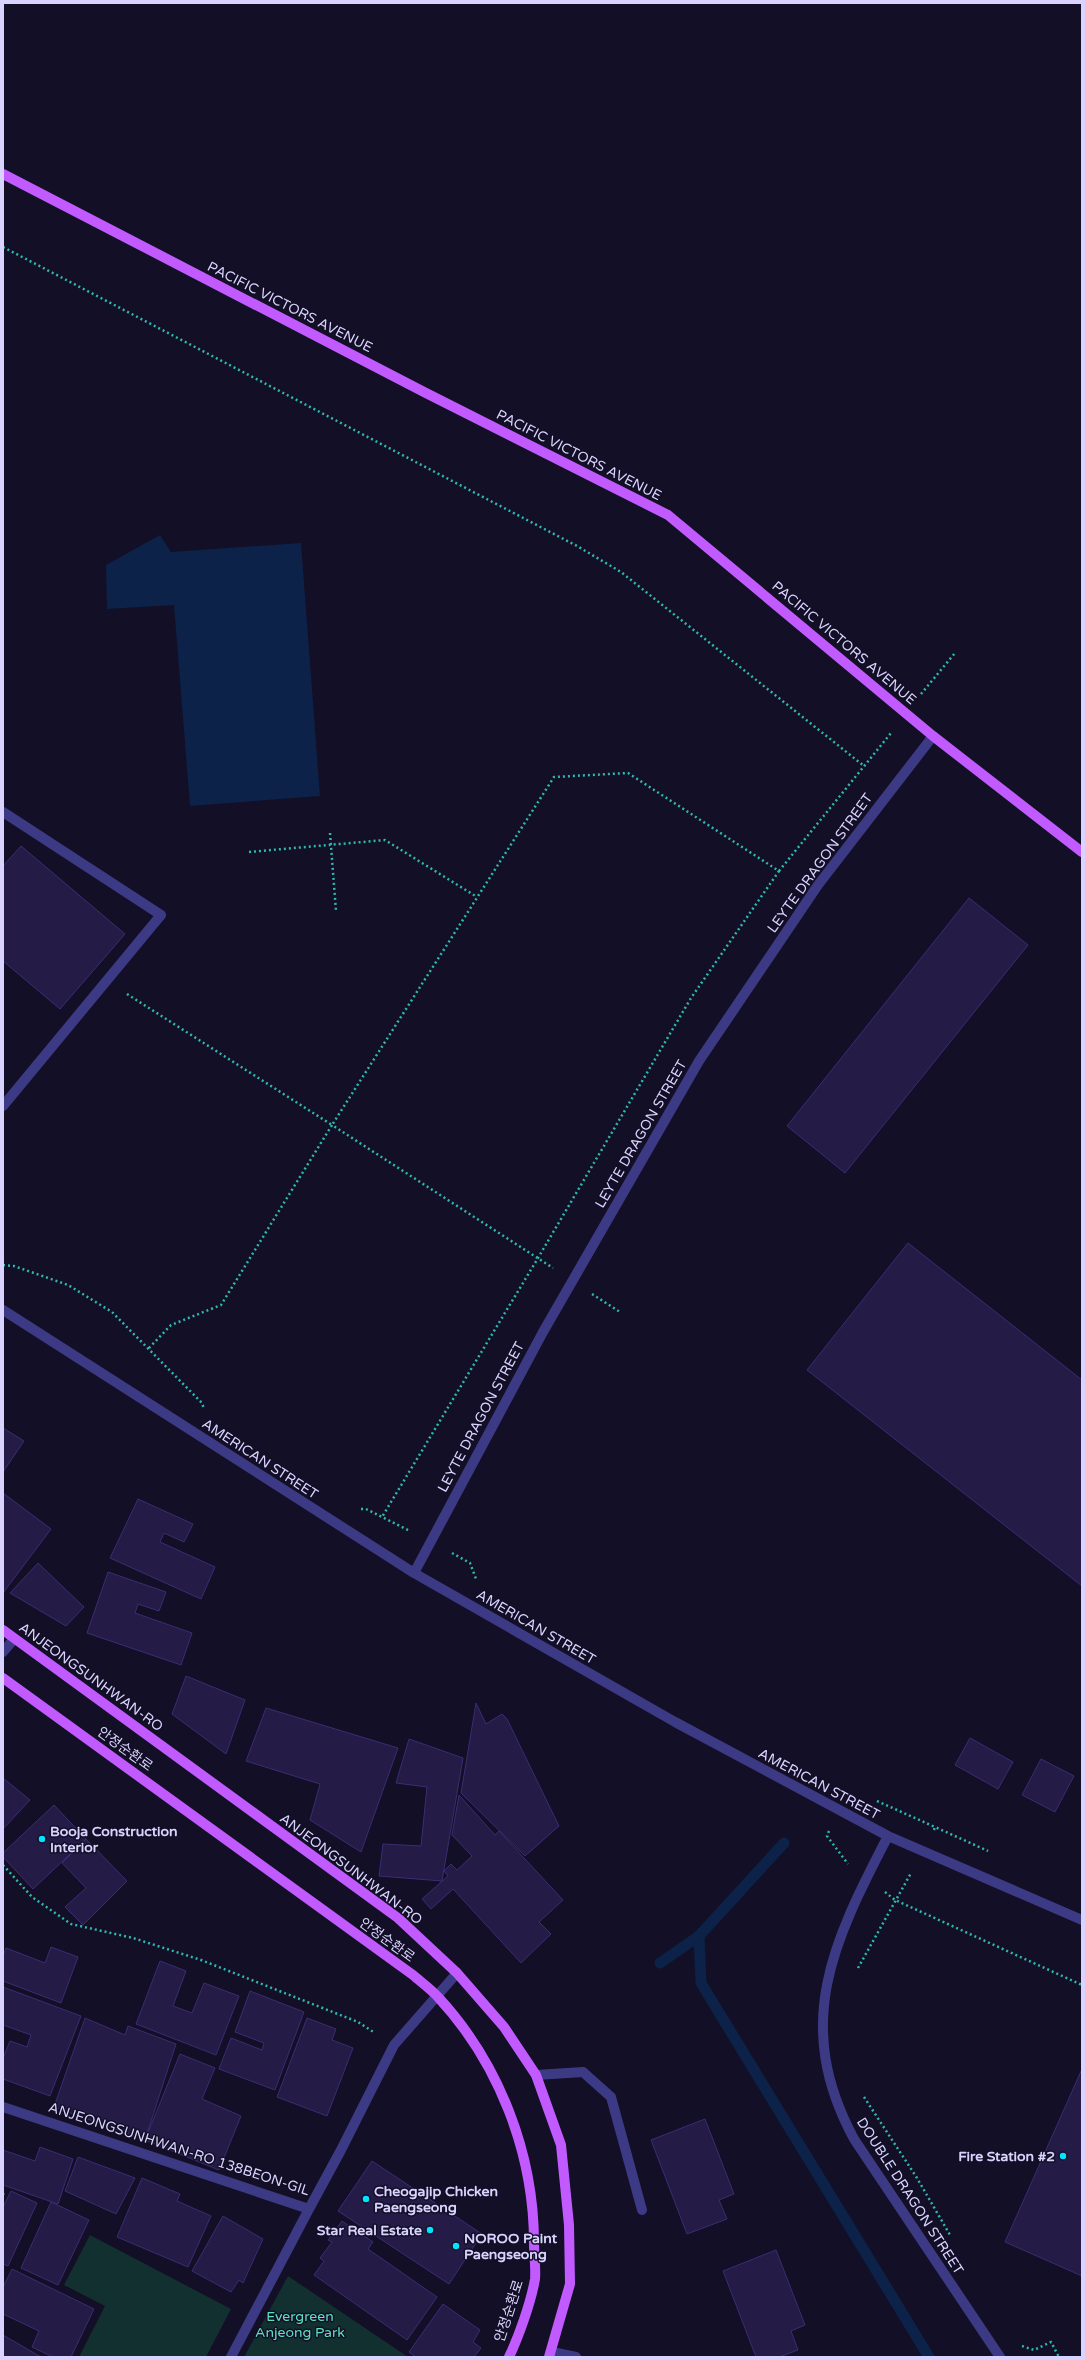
<svg xmlns="http://www.w3.org/2000/svg" width="1085" height="2360" viewBox="0 0 1085 2360" font-family="'Varela Round','Noto Sans KR',sans-serif">
<rect width="100%" height="100%" fill="#130f26"/>
<path fill="#12302f" d="M 90,2235 L 231,2309 L 206,2357 L 79,2357 L 105,2306 L 64,2285 Z
M 288,2276 L 408,2357 L 244,2357 Z"/>
<path fill="#0c2248" d="M 160,535 L 171,552 L 301,543 L 320,796 L 190,806 L 174,605 L 107,609 L 106,565 Z"/>
<g fill="none" stroke-linecap="round" stroke-linejoin="round">
<path stroke="#0c2248" stroke-width="11" d="M 699,1936 L 701,1983 L 929,2357
M 660,1963 L 699,1936 L 784,1843"/>
</g>
<path fill="#241b47" stroke="#3b2d73" d="M 21,846 L 125,934 L 60,1009 L 3,961 L 3,866 Z
M 969,898 L 1028,945 L 845,1173 L 787,1126 Z
M 908,1243 L 1082,1380 L 1082,1586 L 807,1370 Z
M 3,1428 L 24,1441 L 3,1472 Z
M 3,1493 L 51,1529 L 3,1593 Z
M 138,1499 L 193,1524 L 184,1542 L 164,1533 L 160,1542 L 215,1567 L 201,1599 L 110,1558 Z
M 38,1563 L 84,1607 L 66,1626 L 10,1593 Z
M 108,1572 L 166,1592 L 159,1611 L 138,1604 L 135,1613 L 192,1633 L 181,1665 L 87,1633 Z
M 186,1676 L 245,1700 L 226,1754 L 172,1714 Z
M 476,1703 L 486,1724 L 502,1714 L 507,1719 L 559,1826 L 525,1856 L 461,1793 Z
M 266,1708 L 398,1748 L 361,1852 L 310,1820 L 320,1784 L 246,1761 Z
M 970,1738 L 1013,1762 L 998,1789 L 955,1765 Z
M 409,1739 L 463,1758 L 442,1881 L 379,1876 L 383,1844 L 421,1846 L 427,1787 L 396,1783 Z
M 1041,1759 L 1074,1776 L 1055,1812 L 1022,1795 Z
M 3,1778 L 30,1800 L 3,1829 Z
M 459,1795 L 495,1835 L 499,1831 L 563,1900 L 539,1922 L 551,1934 L 521,1963 L 453,1889 L 431,1909 L 422,1899 L 448,1876 L 444,1871 L 451,1864 L 457,1870 L 472,1856 L 452,1835 Z
M 54,1805 L 86,1839 L 33,1889 L 3,1857 L 3,1853 Z
M 86,1839 L 127,1881 L 83,1925 L 65,1907 L 86,1888 L 62,1863 Z
M 51,1947 L 78,1957 L 61,2003 L 3,1981 L 3,1956 L 6,1948 L 45,1963 Z
M 160,1961 L 186,1971 L 173,2006 L 192,2013 L 204,1983 L 239,1996 L 216,2055 L 136,2024 Z
M 3,1987 L 81,2016 L 50,2096 L 3,2079 L 3,2058 L 10,2041 L 27,2047 L 31,2035 L 3,2025 Z
M 250,1991 L 304,2012 L 275,2090 L 219,2069 L 231,2038 L 262,2050 L 264,2043 L 235,2032 Z
M 85,2018 L 125,2035 L 128,2026 L 176,2044 L 145,2140 L 54,2107 Z
M 307,2018 L 336,2029 L 332,2040 L 353,2048 L 327,2116 L 277,2097 Z
M 180,2054 L 215,2068 L 202,2099 L 241,2116 L 219,2170 L 145,2140 Z
M 1082,2069 L 1082,2276 L 1005,2242 Z
M 705,2119 L 734,2194 L 719,2200 L 727,2219 L 687,2234 L 651,2140 Z
M 40,2147 L 73,2159 L 58,2204 L 3,2185 L 3,2150 L 35,2161 Z
M 78,2157 L 135,2178 L 116,2214 L 65,2191 Z
M 372,2161 L 482,2234 L 449,2284 L 338,2211 Z
M 142,2178 L 180,2194 L 177,2201 L 211,2216 L 188,2267 L 117,2237 Z
M 11,2191 L 37,2203 L 8,2266 L 3,2264 L 3,2207 Z
M 51,2202 L 89,2220 L 58,2285 L 21,2268 Z
M 223,2216 L 263,2239 L 243,2283 L 239,2280 L 231,2292 L 192,2271 Z
M 342,2221 L 373,2242 L 368,2249 L 437,2297 L 407,2340 L 314,2275 L 324,2261 L 320,2258 L 332,2242 L 328,2240 Z
M 776,2250 L 805,2325 L 791,2331 L 798,2350 L 779,2357 L 756,2357 L 723,2271 Z
M 12,2269 L 94,2309 L 71,2357 L 53,2357 L 32,2347 L 39,2331 L 3,2314 L 3,2287 Z
M 443,2304 L 480,2330 L 473,2342 L 481,2348 L 474,2357 L 416,2357 L 409,2352 Z
M 3,2335 L 41,2357 L 3,2357 Z"/>
<g fill="none" stroke-linecap="round" stroke-linejoin="round">
<path stroke="#2fb8b0" stroke-width="2.5" stroke-dasharray="2 3" stroke-linecap="butt" d="M 3,247 L 577,546 L 621,572 L 864,766
M 921,694 L 955,653
M 330,833 L 336,911
M 249,852 L 385,840 L 477,897
M 779,871 L 891,733
M 127,994 L 332,1125 L 554,777 L 628,773 L 779,871 L 691,998 L 538,1258 L 382,1517
M 3,1265 L 14,1266 L 68,1285 L 112,1312 L 202,1403 L 204,1409
M 592,1294 L 620,1312
M 149,1348 L 171,1325 L 221,1305 L 332,1125 L 553,1268
M 361,1509 L 366,1509 L 410,1531
M 452,1553 L 470,1563 L 476,1579
M 877,1801 L 935,1827
M 934,1830 L 935,1827 L 988,1851
M 829,1831 L 827,1836 L 848,1864
M 3,1865 L 32,1897 L 71,1924 L 133,1938 L 201,1960 L 358,2022 L 375,2033
M 885,1892 L 895,1900 L 1082,1985
M 858,1968 L 911,1873
M 864,2097 L 917,2178 L 950,2235
M 3,2194 L 4,2195
M 1022,2346 L 1034,2350 L 1051,2342 L 1059,2357"/>
<path stroke="#3d3a85" stroke-width="10" d="M 3,812 L 161,915 L 3,1106
M 3,1310 L 414,1573 L 675,1722 L 888,1836 L 1082,1920
M 414,1573 L 543,1332 L 699,1061 L 818,885 L 933,736
M 3,1652 L 14,1639
M 888,1836 C 833,1942 792,2024 854,2139 L 1000,2357
M 536,2075 L 583,2072 L 611,2097 L 642,2210
M 3,2107 L 309,2209 L 341,2150 L 394,2045 L 457,1973
M 552,2352 L 576,2357
M 231,2357 L 309,2209"/>
<path stroke="#c25bff" stroke-width="10" d="M 3,174 L 424,392 L 668,515 L 933,736 L 1082,852
M 3,1630 L 398,1918 L 457,1973 L 504,2027 L 536,2075 L 561,2145 L 569,2225 L 570,2284 L 549,2357
M 3,1678 L 413,1975 C 421,1982 431,1989 438,1997 C 499,2063 534,2153 534,2243 C 534,2255 536,2268 535,2279 C 531,2302 519,2336 509,2357"/>
</g>
<g fill="#00e5ff" stroke="#130f26" stroke-width="1.5">
<circle cx="42" cy="1839" r="4"/>
<circle cx="1063" cy="2156" r="4"/>
<circle cx="366" cy="2199" r="4"/>
<circle cx="430" cy="2230" r="4"/>
<circle cx="456" cy="2246" r="4"/>
</g>
<g text-anchor="middle" dominant-baseline="central" stroke-width="3" stroke-linejoin="round" paint-order="stroke">
<g font-size="14" fill="#d9d4ff" stroke="#130f26">
<text transform="translate(290 307) rotate(27)">PACIFIC VICTORS AVENUE</text>
<text transform="translate(579 455) rotate(27)">PACIFIC VICTORS AVENUE</text>
<text transform="translate(844 643) rotate(40)">PACIFIC VICTORS AVENUE</text>
<text transform="translate(820 863) rotate(-54)">LEYTE DRAGON STREET</text>
<text transform="translate(641 1134) rotate(-60)">LEYTE DRAGON STREET</text>
<text transform="translate(481 1417) rotate(-62)">LEYTE DRAGON STREET</text>
<text transform="translate(260 1459) rotate(33)">AMERICAN STREET</text>
<text transform="translate(536 1627) rotate(30)">AMERICAN STREET</text>
<text transform="translate(91 1677) rotate(36)">ANJEONGSUNHWAN-RO</text>
<text transform="translate(125 1749) rotate(36)">안정순환로</text>
<text transform="translate(819 1784) rotate(28)">AMERICAN STREET</text>
<text transform="translate(351 1869) rotate(37)">ANJEONGSUNHWAN-RO</text>
<text transform="translate(387 1940) rotate(36)">안정순환로</text>
<text transform="translate(179 2149) rotate(18)">ANJEONGSUNHWAN-RO 138BEON-GIL</text>
<text transform="translate(910 2196) rotate(57)">DOUBLE DRAGON STREET</text>
<text transform="translate(509 2311) rotate(-72)">안정순환로</text>
</g>
<g font-size="14" font-weight="bold" fill="#d9d4ff" stroke="#130f26" text-anchor="start">
<text x="50" y="1831">Booja Construction<tspan x="50" dy="16">Interior</tspan></text>
<text x="1055" y="2156" text-anchor="end">Fire Station #2</text>
<text x="374" y="2191">Cheogajip Chicken<tspan x="374" dy="16">Paengseong</tspan></text>
<text x="422" y="2230" text-anchor="end">Star Real Estate</text>
<text x="464" y="2238">NOROO Paint<tspan x="464" dy="16">Paengseong</tspan></text>
</g>
<g font-size="14" fill="#5fe0c0" stroke="#130f26">
<text x="300" y="2316">Evergreen<tspan x="300" dy="16">Anjeong Park</tspan></text>
</g>
</g>
<rect width="1085" height="2360" fill="none" stroke="#d9d4ff" stroke-width="8"/>
</svg>
